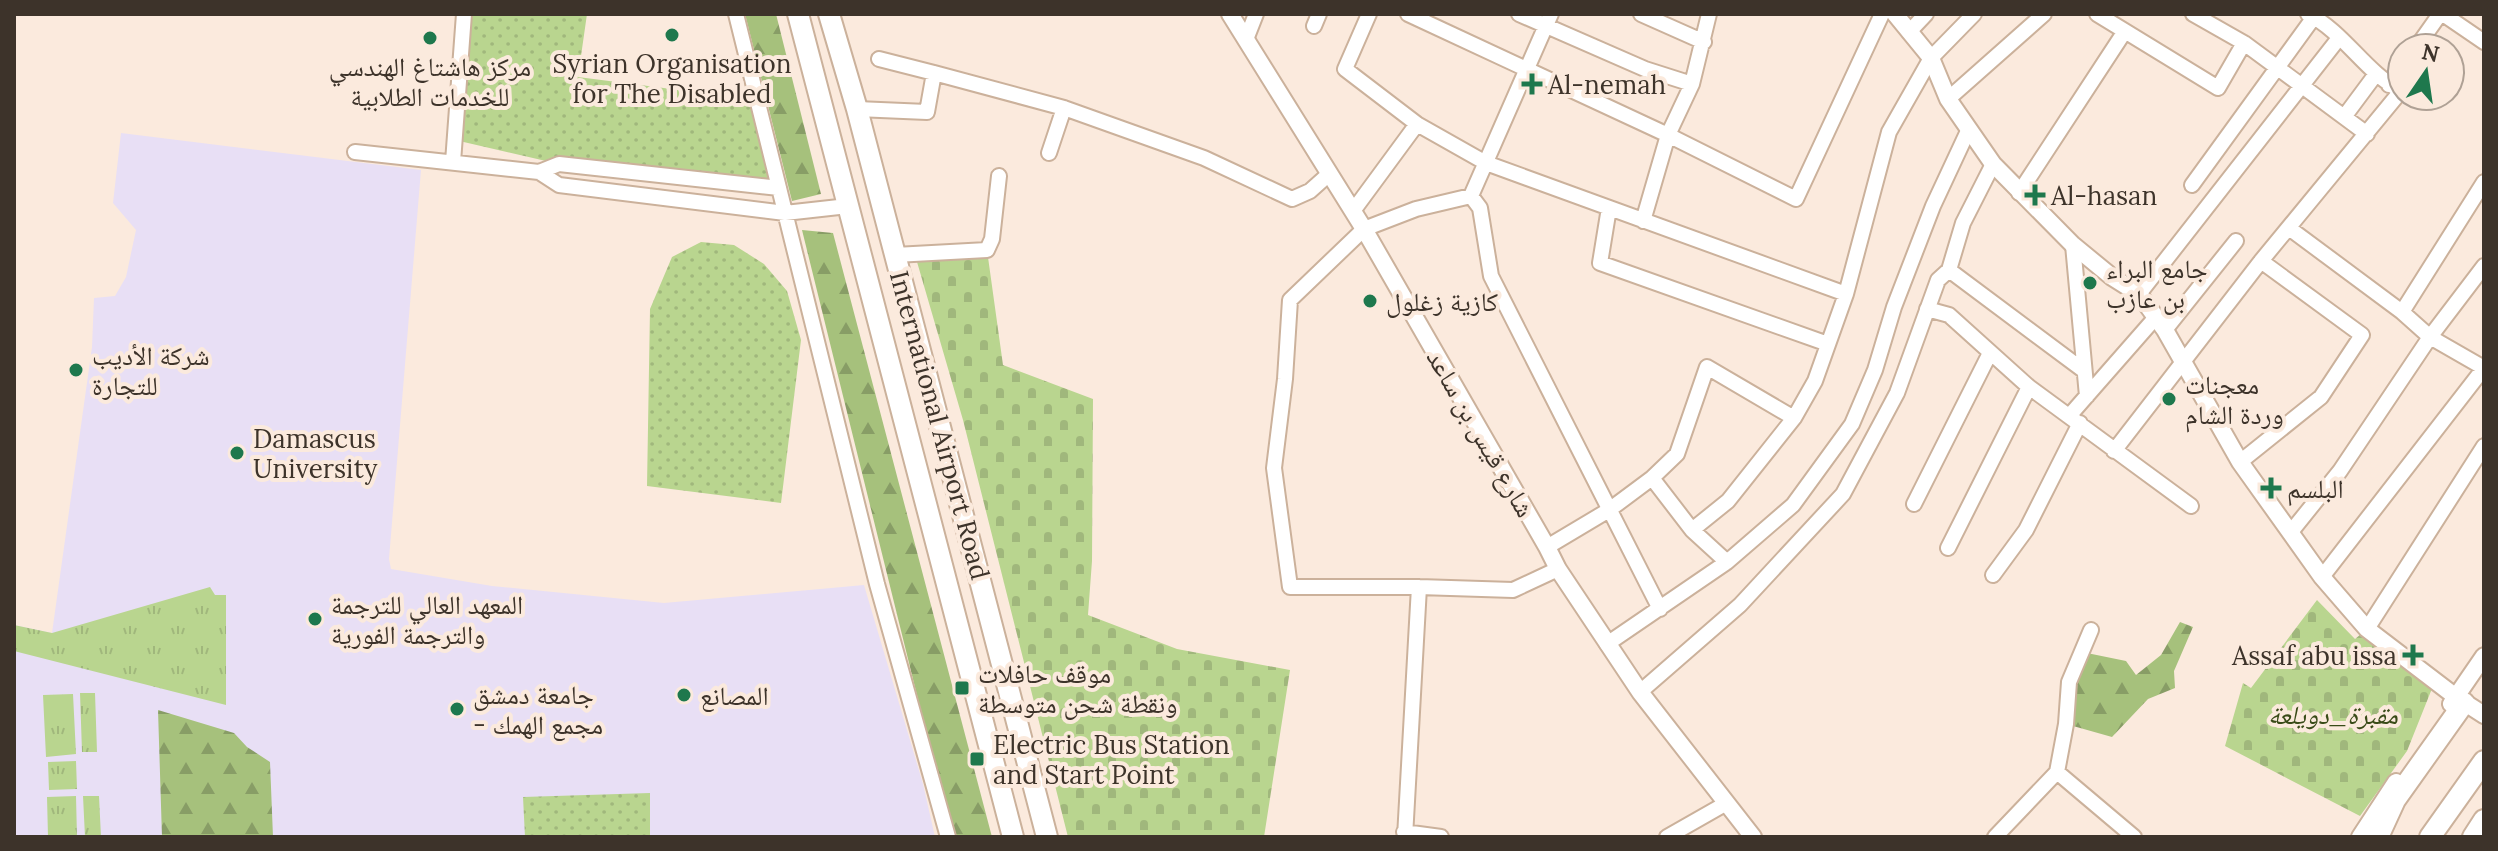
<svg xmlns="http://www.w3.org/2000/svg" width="2498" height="851" viewBox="0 0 2498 851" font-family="Lora,'Noto Naskh Arabic',serif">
<defs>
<pattern id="grass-tufts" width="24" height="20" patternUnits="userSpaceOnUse" patternTransform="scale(2)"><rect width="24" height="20" fill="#b9d58f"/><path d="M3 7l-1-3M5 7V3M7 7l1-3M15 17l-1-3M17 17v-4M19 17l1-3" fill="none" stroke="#a0b77c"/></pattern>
<pattern id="forest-firs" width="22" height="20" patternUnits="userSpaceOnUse" patternTransform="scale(2)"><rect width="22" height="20" fill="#a6c17c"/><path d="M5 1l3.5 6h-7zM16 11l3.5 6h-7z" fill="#889d66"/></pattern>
<pattern id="cemetery-stones" width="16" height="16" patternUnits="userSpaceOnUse" patternTransform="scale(2)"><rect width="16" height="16" fill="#b9d58f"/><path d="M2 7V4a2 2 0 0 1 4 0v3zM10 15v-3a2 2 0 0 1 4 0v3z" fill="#a0b77c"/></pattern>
<pattern id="park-dots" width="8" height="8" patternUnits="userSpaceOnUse" patternTransform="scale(2)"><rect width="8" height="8" fill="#b9d58f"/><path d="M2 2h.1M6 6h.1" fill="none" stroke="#a0b77c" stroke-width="1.8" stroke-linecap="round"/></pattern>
</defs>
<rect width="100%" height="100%" fill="#fbeadd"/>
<path fill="#e8dff5" d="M 121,133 L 421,170 L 389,559 L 391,569 L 492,586 L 664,603 L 864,585 L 923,784 L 935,837 L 14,837 L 14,625 L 52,633 L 92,347 L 94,298 L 115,296 L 126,277 L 136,230 L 113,203 Z"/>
<path fill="url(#grass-tufts)" d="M 210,587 L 215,595 L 226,595 L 226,705 L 14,651 L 14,625 L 52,633 Z
M 80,693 L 95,693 L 97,752 L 82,752 Z
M 73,694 L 76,754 L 46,757 L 43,695 Z
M 76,761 L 77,789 L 49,790 L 48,762 Z
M 76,796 L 77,837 L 48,837 L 47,797 Z
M 83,796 L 99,796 L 101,837 L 85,837 Z"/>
<path fill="url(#forest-firs)" d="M 745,14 L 776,14 L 821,194 L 792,201 Z
M 802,230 L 833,233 L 992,837 L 952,837 Z
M 2180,622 L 2193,627 L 2174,671 L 2175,688 L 2148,699 L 2112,737 L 2066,724 L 2082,652 L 2126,661 L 2136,675 L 2161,655 Z
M 158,710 L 234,733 L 247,747 L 270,762 L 273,837 L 162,837 Z"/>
<path fill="url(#cemetery-stones)" d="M 987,250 L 1003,365 L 1093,399 L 1092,561 L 1088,615 L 1177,649 L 1290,670 L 1264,837 L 1068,837 L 963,420 L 915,255 Z
M 2317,600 L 2355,639 L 2367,629 L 2435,681 L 2407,751 L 2360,816 L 2225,746 L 2243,683 L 2251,688 Z"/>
<path fill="url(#park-dots)" d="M 464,14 L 587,14 L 578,77 L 757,100 L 779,188 L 559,164 L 455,140 Z
M 701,242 L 734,245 L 764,264 L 787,291 L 801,340 L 781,503 L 647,486 L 650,309 L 672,257 Z
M 650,793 L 650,837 L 525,837 L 523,797 Z"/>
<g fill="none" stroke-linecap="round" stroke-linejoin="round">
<defs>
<path id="minor" d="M 736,14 L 877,584 L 948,837
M 1369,14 L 1345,69 L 1417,124 L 1486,163 L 1846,294
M 1408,14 L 1668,135 L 1796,199 L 1882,14
M 1519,14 L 1645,69 L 1692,84
M 1641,14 L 1704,42
M 2097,14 L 2218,88 L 2244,43
M 2193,14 L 2244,43 L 2367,134
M 2443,14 L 2484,42
M 1314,26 L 1319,14
M 1909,32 L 1926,14
M 1247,37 L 1256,14
M 2416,48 L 2440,14
M 879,59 L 934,73
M 2389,85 L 2402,67
M 1948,99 L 2044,14
M 857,109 L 927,112 L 934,73 L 1064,108 L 1204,158 L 1292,199 L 1310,191 L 1329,174
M 2344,117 L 2376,74
M 355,152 L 539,172 L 559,185 L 785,213 L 848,206
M 1049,153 L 1064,108
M 453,162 L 464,14
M 539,172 L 559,164 L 779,188
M 2192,185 L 2314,17
M 2019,193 L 2125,31
M 1471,196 L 1551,14
M 1609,208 L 1600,263 L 1828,344
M 1353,211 L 1417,124
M 1643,221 L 1668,135 L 1692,84 L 1709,14
M 2289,228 L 2402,312 L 2430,337 L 2484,368 L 2322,577
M 2073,245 L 2087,396
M 895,255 L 987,250 L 992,239 L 999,176
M 1949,270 L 2083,370
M 2139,294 L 2339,38
M 1927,309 L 1949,315 L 2029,387 L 2191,506
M 2402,312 L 2484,182
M 2165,330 L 2236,241
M 2070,415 L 2156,317
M 2114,451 L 2261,261 L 2401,91 C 2365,72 2344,32 2308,14
M 2240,462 L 2321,397 L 2362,335 L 2261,261
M 1652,478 L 1692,530 L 1727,562
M 1914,504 L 1990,353
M 1692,530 L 1728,501 L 1794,418 L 1815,381 L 1846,294 L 1889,132 L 1931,58 L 1974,14
M 2290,533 L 2340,471 L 2430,337 L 2484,266
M 1547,547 L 1609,510 L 1652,478 L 1677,454 L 1707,367 L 1794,418
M 1948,548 L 2029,387
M 1558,569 L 1513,590 L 1419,587 L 1290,587 L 1274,468 L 1285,379 L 1290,300 L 1364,229 L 1416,209 L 1471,196 L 1480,208 L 1491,276 L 1660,609
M 1993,575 L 2026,530 L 2080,423
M 2367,629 L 2484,446
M 1607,644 L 1727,562 L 1793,505 L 1852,424 L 1875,370 L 1894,307 L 1933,206 L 1968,131
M 1640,692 L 1740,605 L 1843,494 L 1897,393 L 1938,280 L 1949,270 L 1963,223 L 1993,164
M 2057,772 L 2134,837
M 1404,832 L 1441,837
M 1405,837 L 1419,587
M 1667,837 L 1725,804
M 1995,837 L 2057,772 L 2066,724 L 2069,682 L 2091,630"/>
<path id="major" d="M 1230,14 L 1364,229 L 1547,547 L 1558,569 L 1640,692 L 1753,837
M 1895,14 L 1931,58 L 1948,99 L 1993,164 L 2073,245 L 2112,277 L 2139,294 L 2165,330 L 2240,462 L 2322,577 L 2367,629 L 2456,697 L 2484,715
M 2451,704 L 2484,656
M 2360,837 L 2396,782"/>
<path id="highway" d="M 798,14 L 1013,837
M 829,14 L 857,109 L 1047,837
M 2378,837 L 2395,800 L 2464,703
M 2430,837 L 2484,761
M 2473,837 L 2484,820"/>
</defs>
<use href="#minor" stroke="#cbb19b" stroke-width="18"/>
<use href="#major" stroke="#cbb19b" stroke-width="20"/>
<use href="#highway" stroke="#cbb19b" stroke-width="24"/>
<use href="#minor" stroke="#fff" stroke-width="14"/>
<use href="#major" stroke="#fff" stroke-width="16"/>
<use href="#highway" stroke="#fff" stroke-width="20"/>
</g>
<g fill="#1e784d" stroke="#fbeadd" stroke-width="3">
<circle cx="672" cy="35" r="8"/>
<circle cx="430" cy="38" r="8"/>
<path d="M1528 72h8v8h8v8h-8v8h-8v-8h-8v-8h8z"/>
<path d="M2031 183h8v8h8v8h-8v8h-8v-8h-8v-8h8z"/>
<circle cx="2090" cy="283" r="8"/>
<circle cx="1370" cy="301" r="8"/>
<circle cx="76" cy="370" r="8"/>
<circle cx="2169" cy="399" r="8"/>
<circle cx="237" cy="453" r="8"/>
<path d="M2267 476h8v8h8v8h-8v8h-8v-8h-8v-8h8z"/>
<circle cx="315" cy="619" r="8"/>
<path d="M2409 643h8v8h8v8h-8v8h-8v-8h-8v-8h8z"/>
<rect x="954" y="680" width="16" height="16" rx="4"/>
<circle cx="684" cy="695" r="8"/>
<circle cx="457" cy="709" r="8"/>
<rect x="969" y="751" width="16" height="16" rx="4"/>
</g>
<g text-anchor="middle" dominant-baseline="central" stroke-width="8" stroke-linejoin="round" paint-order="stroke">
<g font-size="26" fill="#3d332a" stroke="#fbeadd" text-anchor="start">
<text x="672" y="63" text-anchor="middle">Syrian Organisation<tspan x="672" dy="30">for The Disabled</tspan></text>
<text x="430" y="66" text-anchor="middle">مركز هاشتاغ الهندسي<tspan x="430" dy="30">للخدمات الطلابية</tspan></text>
<text x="1548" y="84">Al-nemah</text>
<text x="2051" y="195">Al-hasan</text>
<text x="2106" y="268">جامع البراء<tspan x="2106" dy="30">بن عازب</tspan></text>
<text x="1386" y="301">كازية زغلول</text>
<text x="92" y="355">شركة الأديب<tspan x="92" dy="30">للتجارة</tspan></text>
<text x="2185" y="384">معجنات<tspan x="2185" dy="30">وردة الشام</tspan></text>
<text x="253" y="438">Damascus<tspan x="253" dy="30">University</tspan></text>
<text x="2287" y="488">البلسم</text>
<text x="331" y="604">المعهد العالي للترجمة<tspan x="331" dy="30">والترجمة الفورية</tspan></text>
<text x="2397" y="655" text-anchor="end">Assaf abu issa</text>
<text x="978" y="673">موقف حافلات<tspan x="978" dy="30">ونقطة شحن متوسطة</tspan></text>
<text x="473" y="694">جامعة دمشق<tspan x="473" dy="30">- مجمع الهمك</tspan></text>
<text x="700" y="695">المصانع</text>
<text x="993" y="744">Electric Bus Station<tspan x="993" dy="30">and Start Point</tspan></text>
</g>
<g font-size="26" fill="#3d332a" stroke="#fbeadd">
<text transform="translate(940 425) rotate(75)">International Airport Road</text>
<text transform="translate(1481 433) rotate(60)">شارع قيس بن ساعد</text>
</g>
<g font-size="26" font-style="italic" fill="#394b18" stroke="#fbeadd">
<text x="2333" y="714">مقبرة_دويلعة</text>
</g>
</g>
<rect width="2498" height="851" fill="none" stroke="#3d332a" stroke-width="32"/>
<g transform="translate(2426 72) rotate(13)"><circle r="38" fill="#fbeadd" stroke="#afa195" stroke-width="2"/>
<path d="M0-6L14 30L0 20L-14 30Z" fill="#1e784d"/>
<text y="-12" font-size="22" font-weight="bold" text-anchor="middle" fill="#3d332a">N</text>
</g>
</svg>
